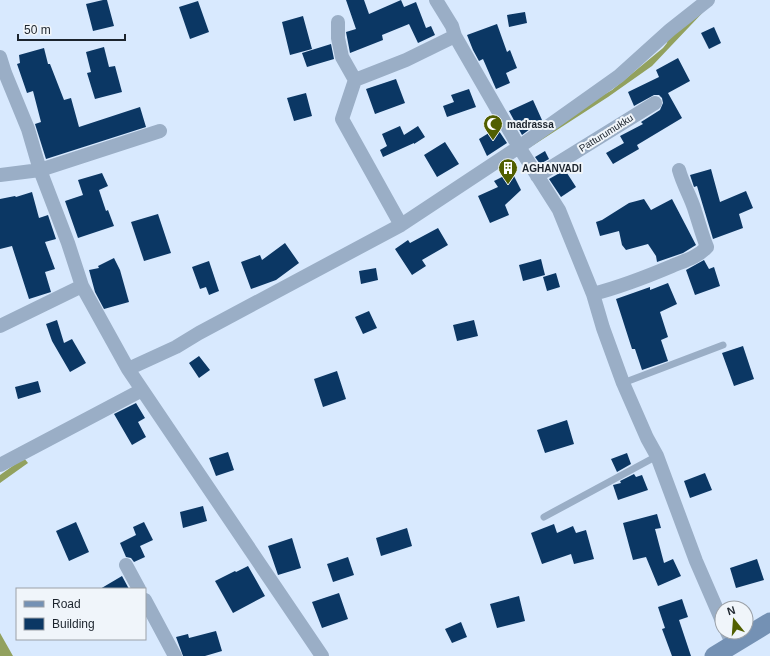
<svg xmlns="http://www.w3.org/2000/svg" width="770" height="656" viewBox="0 0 770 656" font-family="Helvetica,sans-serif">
<rect width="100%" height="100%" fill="#d8e9fe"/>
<path fill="#92a15e" d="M 708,7 L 652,66 L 608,97 L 529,148 L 584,106 L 612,90 L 663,48 L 667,43 L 668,37 Z
M 24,458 L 28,463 L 0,483 L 0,475 Z
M 0,633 L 13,656 L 0,656 Z"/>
<path fill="#0b3764" d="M 103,0 L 107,0 L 114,26 L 93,31 L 86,4 Z
M 346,0 L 364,0 L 369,14 L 401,0 L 404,7 L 416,2 L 426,28 L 431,26 L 435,35 L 418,43 L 409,24 L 382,35 L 383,40 L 350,53 L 346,32 L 356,29 Z
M 198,1 L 209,32 L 190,39 L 179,7 Z
M 525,12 L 527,23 L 509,27 L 507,15 Z
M 303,16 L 312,49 L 290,55 L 282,22 Z
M 497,24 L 507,52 L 510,50 L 517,68 L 506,73 L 510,83 L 496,89 L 483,59 L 479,61 L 473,50 L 467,35 Z
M 714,27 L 721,43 L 709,49 L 701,33 Z
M 331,44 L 334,59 L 307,67 L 302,53 Z
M 104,47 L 109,67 L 115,66 L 122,92 L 95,99 L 87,73 L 91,72 L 86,52 Z
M 44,48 L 48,64 L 50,64 L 64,100 L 71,98 L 79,127 L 140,107 L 146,127 L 46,159 L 35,124 L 41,122 L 33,91 L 27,93 L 17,64 L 20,63 L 19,55 Z
M 678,58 L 690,81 L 668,93 L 682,118 L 637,145 L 639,149 L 613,164 L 606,153 L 624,143 L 620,136 L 643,124 L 641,122 L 660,110 L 663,103 L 662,98 L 659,95 L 654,95 L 634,106 L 628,92 L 659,77 L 656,70 Z
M 396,79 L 405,103 L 375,114 L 366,89 Z
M 469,89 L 476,107 L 447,117 L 443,106 L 454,102 L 451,95 Z
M 306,93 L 312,116 L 294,121 L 287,98 Z
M 533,100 L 542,120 L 522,135 L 509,111 Z
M 400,126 L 404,135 L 418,126 L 425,137 L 414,144 L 414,143 L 383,157 L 380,150 L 387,146 L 382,134 Z
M 497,128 L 507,143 L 487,156 L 479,139 Z
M 445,142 L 459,164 L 437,177 L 424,155 Z
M 545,151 L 549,159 L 540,164 L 535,157 Z
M 711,169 L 720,202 L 746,191 L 753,208 L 739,214 L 743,228 L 713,239 L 697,186 L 694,187 L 690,175 Z
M 565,170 L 576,187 L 561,197 L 549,179 Z
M 512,172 L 521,190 L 505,205 L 509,215 L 490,223 L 478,196 L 498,187 L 494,181 Z
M 102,173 L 108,186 L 99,190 L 106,211 L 108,210 L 114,226 L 78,238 L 65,201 L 83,195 L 78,180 Z
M 32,192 L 39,218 L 48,215 L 56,239 L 45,242 L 55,269 L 45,272 L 51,292 L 29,299 L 12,246 L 0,249 L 0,199 L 15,196 L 16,197 Z
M 644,199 L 651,210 L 672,199 L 696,245 L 683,253 L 657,262 L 656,256 L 648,244 L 626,250 L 622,245 L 619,231 L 600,236 L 596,222 L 602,220 L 629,203 Z
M 158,214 L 171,253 L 144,261 L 131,222 Z
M 438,228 L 448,245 L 422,260 L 426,266 L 412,275 L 395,249 L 408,240 L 410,243 Z
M 285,243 L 299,263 L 276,280 L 251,289 L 241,262 L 260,255 L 262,260 Z
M 114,258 L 120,270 L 129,302 L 104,309 L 95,292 L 89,270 L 99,268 L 98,266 Z
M 541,259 L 545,275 L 523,281 L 519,265 Z
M 704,260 L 709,269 L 714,267 L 720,286 L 695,295 L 686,270 Z
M 209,261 L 219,291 L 209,295 L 206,287 L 200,289 L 192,267 Z
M 376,268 L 378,280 L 361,284 L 359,271 Z
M 556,273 L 560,287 L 547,291 L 543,277 Z
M 668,283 L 677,304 L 660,312 L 668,337 L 661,340 L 668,361 L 642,370 L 635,349 L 632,349 L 616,299 L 650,287 L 650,290 Z
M 369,311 L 377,328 L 363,334 L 355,317 Z
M 57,320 L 64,343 L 72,339 L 86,363 L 70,372 L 52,341 L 46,324 Z
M 474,320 L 478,336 L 457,341 L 453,325 Z
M 743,346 L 754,379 L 734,386 L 722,353 Z
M 199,356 L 210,370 L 199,378 L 189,363 Z
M 337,371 L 346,399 L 323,407 L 314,379 Z
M 38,381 L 41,392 L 18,399 L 15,387 Z
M 136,403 L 145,418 L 138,422 L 146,437 L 132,445 L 114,414 Z
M 567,420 L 574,444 L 545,453 L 537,430 Z
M 228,452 L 234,470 L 216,476 L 209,458 Z
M 627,453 L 631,464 L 617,472 L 611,459 Z
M 705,473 L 712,490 L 690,498 L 684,481 Z
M 634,474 L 636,477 L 642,475 L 648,490 L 618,500 L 613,485 L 621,483 L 620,481 Z
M 203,506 L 207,521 L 183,528 L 180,512 Z
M 657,514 L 661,528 L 655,529 L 664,563 L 673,559 L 681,576 L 658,586 L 646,557 L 633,560 L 623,523 Z
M 76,522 L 89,552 L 69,561 L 56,531 Z
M 144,522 L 153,540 L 140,546 L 145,557 L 134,562 L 131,558 L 126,557 L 120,543 L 136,535 L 133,527 Z
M 554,524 L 557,533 L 573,526 L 576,533 L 586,530 L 594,559 L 574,564 L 571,554 L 542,564 L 531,533 Z
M 407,528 L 412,546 L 381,556 L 376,538 Z
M 292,538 L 301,568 L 278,575 L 268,546 Z
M 348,557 L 354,575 L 333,582 L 327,564 Z
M 757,559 L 764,580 L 736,588 L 730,568 Z
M 248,566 L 265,596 L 233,613 L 215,581 L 235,571 L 236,572 Z
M 122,576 L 129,589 L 100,589 Z
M 339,593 L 348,619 L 322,628 L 312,602 Z
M 519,596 L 525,621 L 497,628 L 490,604 Z
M 682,599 L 688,617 L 679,620 L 691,656 L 672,656 L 662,629 L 665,628 L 658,607 Z
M 461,622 L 467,637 L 452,643 L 445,629 Z
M 216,631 L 222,651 L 205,656 L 183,656 L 176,637 L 188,634 L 189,638 Z"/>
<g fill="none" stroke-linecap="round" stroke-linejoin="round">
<path stroke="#9aaec6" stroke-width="7" d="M 623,383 L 723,345
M 544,517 L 657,456"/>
<path stroke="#9aaec6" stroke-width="14" d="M 436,0 L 452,26 L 455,36 L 519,147 L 559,210 L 593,294 L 603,328 L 623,383 L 647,438 L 657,456 L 696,561 L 722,621
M 338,22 L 338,38 L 342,57 L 355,80 L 406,60 L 455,36
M 0,57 L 5,73 L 28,129 L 40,170 L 68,243 L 82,286 L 128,369
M 355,80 L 342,119 L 401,225
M 0,175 L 40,170 L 160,131
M 537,176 L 655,103
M 593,294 C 620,287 646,277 672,266 C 684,261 698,257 707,247 C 702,235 699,223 695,211 C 691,197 683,185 679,170
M 0,326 L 82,286
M 0,465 L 142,390
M 126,565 L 139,589
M 145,600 L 175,656
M 727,632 L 733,645
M 322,656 L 128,369 L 176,347 L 199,333 L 401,225 L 519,147 L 619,76 L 670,30 L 708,0"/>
<path stroke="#7491b4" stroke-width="19" d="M 714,656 L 770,622"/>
</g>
<defs>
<symbol id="mosque-pin" viewBox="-11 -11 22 30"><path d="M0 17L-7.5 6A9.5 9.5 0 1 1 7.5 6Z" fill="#515f00" stroke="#f0f5fa"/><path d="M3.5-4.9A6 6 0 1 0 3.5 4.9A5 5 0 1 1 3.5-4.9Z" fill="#fff"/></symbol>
<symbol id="building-pin" viewBox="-11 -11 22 30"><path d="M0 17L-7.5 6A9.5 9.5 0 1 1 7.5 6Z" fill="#515f00" stroke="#f0f5fa"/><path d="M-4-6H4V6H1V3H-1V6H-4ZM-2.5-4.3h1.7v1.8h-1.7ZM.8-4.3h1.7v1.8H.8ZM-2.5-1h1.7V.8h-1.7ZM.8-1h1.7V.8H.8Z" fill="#fff"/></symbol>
</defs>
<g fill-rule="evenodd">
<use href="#mosque-pin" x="482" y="113" width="22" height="30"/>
<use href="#building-pin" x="497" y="157" width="22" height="30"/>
</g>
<g text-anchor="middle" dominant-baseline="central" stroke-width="4" stroke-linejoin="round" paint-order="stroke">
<g font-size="10" font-weight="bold" fill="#1c242d" stroke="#f0f5fa" text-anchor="start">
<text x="507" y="124">madrassa</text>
<text x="522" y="168">AGHANVADI</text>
</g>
<g font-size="10" fill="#1c242d" stroke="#f0f5fa">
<text transform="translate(606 133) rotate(-32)">Patturumukku</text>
</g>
</g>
<rect x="16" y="588" width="130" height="52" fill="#f0f5fa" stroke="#9ba1a8"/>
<rect x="24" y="601" width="20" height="6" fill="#7491b4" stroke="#9ba1a8"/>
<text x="52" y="608" font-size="12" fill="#1c242d">Road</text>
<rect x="24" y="618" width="20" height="12" fill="#0b3764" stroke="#9ba1a8"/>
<text x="52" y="628" font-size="12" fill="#1c242d">Building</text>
<g transform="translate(734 620) rotate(343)"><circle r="19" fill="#f0f5fa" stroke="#9ba1a8"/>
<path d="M0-3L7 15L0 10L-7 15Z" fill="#515f00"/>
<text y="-6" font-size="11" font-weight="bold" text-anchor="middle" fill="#1c242d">N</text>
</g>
<path d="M18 34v6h107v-6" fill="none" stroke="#1c242d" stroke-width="2"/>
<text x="24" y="34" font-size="12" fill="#1c242d" stroke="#f0f5fa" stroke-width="3" paint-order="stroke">50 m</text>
</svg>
